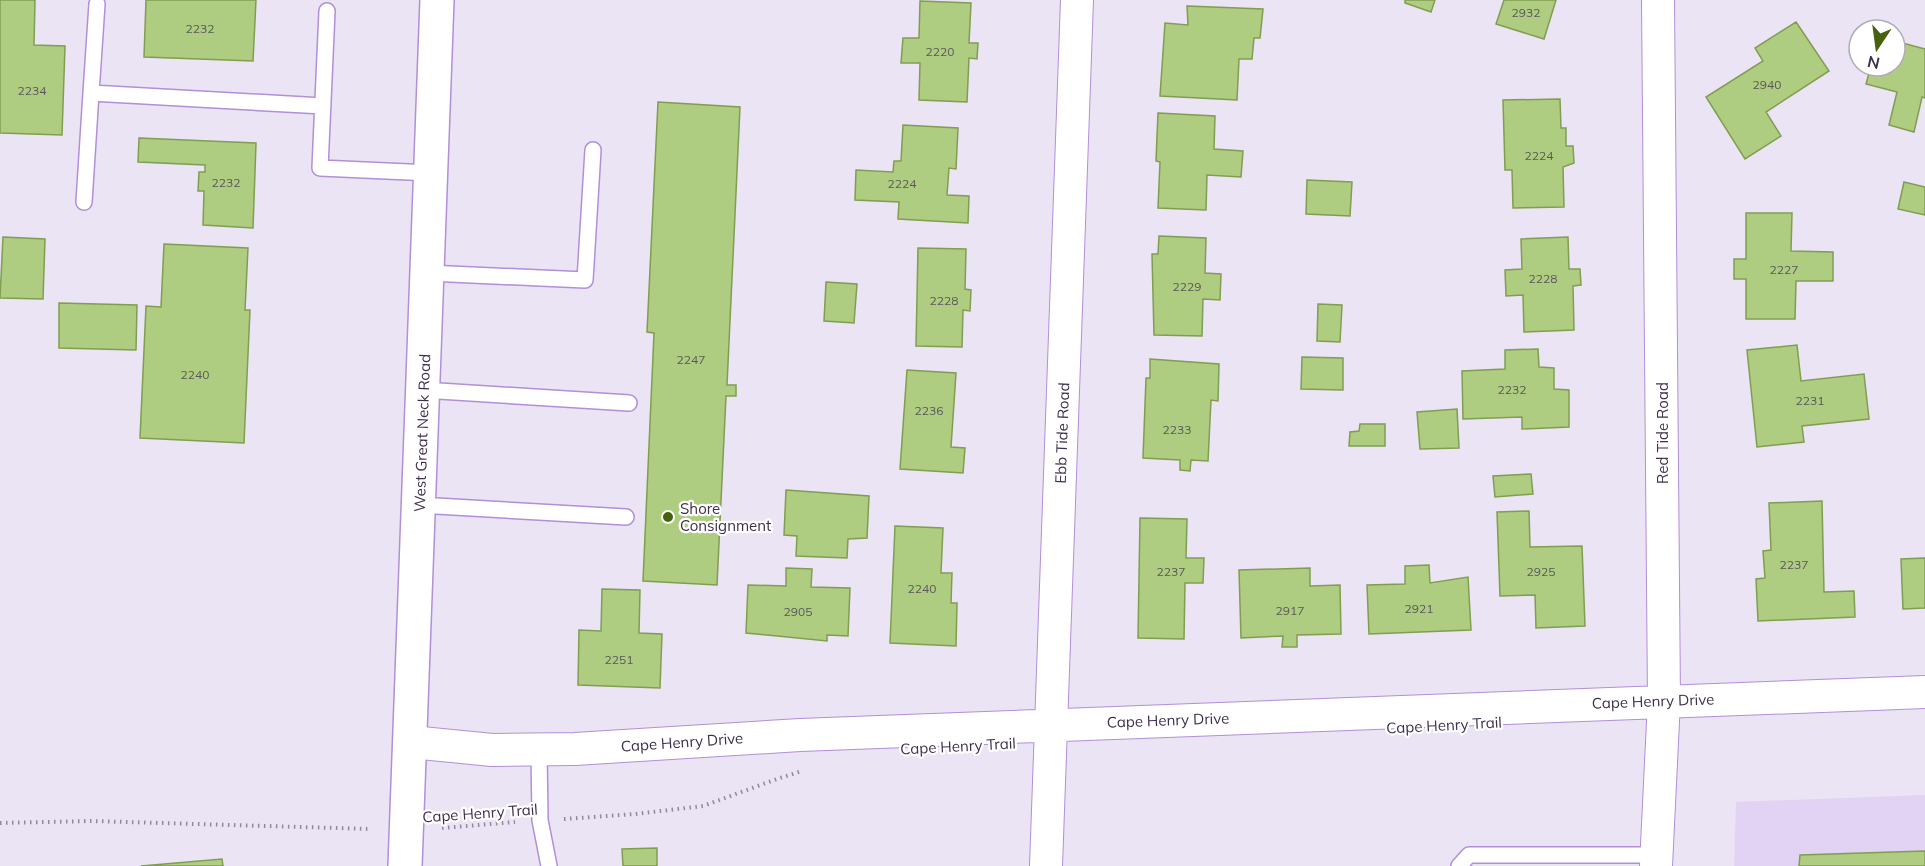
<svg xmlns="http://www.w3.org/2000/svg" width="1925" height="866" viewBox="0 0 1925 866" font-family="Mulish,sans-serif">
<rect width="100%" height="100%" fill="#ebe4f4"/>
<path fill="#e2d3f4" d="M 1925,795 L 1925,866 L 1734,866 L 1736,802 Z"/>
<path fill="#afcd81" stroke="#819d51" stroke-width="1.5" d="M 0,0 L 35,0 L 34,45 L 65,46 L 62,135 L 0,133 Z
M 146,0 L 256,0 L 253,61 L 144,57 Z
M 1405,0 L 1435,0 L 1431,12 L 1405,3 Z
M 1504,0 L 1556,0 L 1544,39 L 1496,24 Z
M 920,1 L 971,3 L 969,43 L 978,43 L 977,59 L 969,58 L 967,102 L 919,100 L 920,63 L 901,63 L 903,38 L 919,38 Z
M 1187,6 L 1263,9 L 1260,38 L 1254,38 L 1252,59 L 1239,59 L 1237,100 L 1160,96 L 1165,23 L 1188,25 Z
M 1796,22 L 1829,71 L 1766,112 L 1781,136 L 1745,159 L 1706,97 L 1763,61 L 1755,48 Z
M 1895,41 L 1925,49 L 1925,98 L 1922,97 L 1914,132 L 1889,125 L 1897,92 L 1866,84 L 1871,66 L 1895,66 Z
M 1560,99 L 1561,128 L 1566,128 L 1566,146 L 1573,146 L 1574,163 L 1563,167 L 1564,207 L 1513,208 L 1512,170 L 1505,170 L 1503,100 Z
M 658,102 L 740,107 L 727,385 L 736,385 L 736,396 L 726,396 L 717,585 L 643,581 L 654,333 L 647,332 Z
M 1158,113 L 1215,116 L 1214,149 L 1243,151 L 1241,177 L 1207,175 L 1206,210 L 1158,208 L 1160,162 L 1156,161 Z
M 903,125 L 958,128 L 956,169 L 949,168 L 947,195 L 969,196 L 968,223 L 898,219 L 899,202 L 855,200 L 856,170 L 893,172 L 894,161 L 901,161 Z
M 139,138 L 256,143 L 253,228 L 203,225 L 204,191 L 198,191 L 199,172 L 205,172 L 205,165 L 138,162 Z
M 1307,180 L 1352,182 L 1350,216 L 1306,214 Z
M 1904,182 L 1925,187 L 1925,215 L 1898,209 Z
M 1746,213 L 1792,213 L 1791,251 L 1833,252 L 1833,281 L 1796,281 L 1795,319 L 1746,319 L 1746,279 L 1734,279 L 1734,259 L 1746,259 Z
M 1159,236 L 1206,238 L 1205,273 L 1221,274 L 1220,300 L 1203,299 L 1202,336 L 1154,335 L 1152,254 L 1158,254 Z
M 3,237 L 45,239 L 43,299 L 0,298 Z
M 1568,237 L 1569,269 L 1580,269 L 1581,285 L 1573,286 L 1574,330 L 1524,332 L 1523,295 L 1506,296 L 1505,270 L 1522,269 L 1521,239 Z
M 164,244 L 248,248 L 245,310 L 250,310 L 244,443 L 140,438 L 146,306 L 161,307 Z
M 918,248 L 966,249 L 965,289 L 971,290 L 970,311 L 963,310 L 962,347 L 916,346 Z
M 826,282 L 857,284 L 854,323 L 824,321 Z
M 59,303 L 137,305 L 136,350 L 59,348 Z
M 1318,304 L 1342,305 L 1340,342 L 1317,341 Z
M 1797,345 L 1801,381 L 1864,374 L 1869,419 L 1802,426 L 1804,442 L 1757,447 L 1747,350 Z
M 1538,349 L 1539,367 L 1554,368 L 1554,389 L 1569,390 L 1569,427 L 1522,429 L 1522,417 L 1463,419 L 1462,371 L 1505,369 L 1505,350 Z
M 1302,357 L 1343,358 L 1343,390 L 1301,389 Z
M 1150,359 L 1219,364 L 1218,401 L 1211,400 L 1208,461 L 1191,460 L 1190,471 L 1180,470 L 1180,460 L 1143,458 L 1146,378 L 1150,378 Z
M 907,370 L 956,373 L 951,447 L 965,448 L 963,473 L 900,469 Z
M 1457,409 L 1459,448 L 1420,449 L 1417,412 Z
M 1360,424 L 1385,424 L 1385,446 L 1349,446 L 1350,432 L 1359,431 Z
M 1531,474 L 1533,494 L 1495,497 L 1493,476 Z
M 786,490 L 869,496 L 867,538 L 848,539 L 847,558 L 796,556 L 797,536 L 784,535 Z
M 1822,501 L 1824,592 L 1854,591 L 1855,617 L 1758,621 L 1756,579 L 1765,578 L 1763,551 L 1771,550 L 1769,503 Z
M 1529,511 L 1530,547 L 1582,546 L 1585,626 L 1536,628 L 1535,595 L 1500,596 L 1497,512 Z
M 1140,518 L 1187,519 L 1186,558 L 1204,558 L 1203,583 L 1185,583 L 1184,639 L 1138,638 Z
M 895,526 L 943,528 L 941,573 L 952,573 L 951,603 L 957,603 L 956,646 L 890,643 Z
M 1925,558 L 1925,608 L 1903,609 L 1901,559 Z
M 1429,565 L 1430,583 L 1468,577 L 1471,630 L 1369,634 L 1367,585 L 1405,584 L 1405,566 Z
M 786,568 L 812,569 L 811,587 L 850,588 L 848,636 L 827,635 L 827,641 L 746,633 L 748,585 L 786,586 Z
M 1310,568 L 1310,586 L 1340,585 L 1341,634 L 1297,635 L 1297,647 L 1282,647 L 1283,636 L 1241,638 L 1239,570 Z
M 602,589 L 640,590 L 639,633 L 662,634 L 660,688 L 578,685 L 579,630 L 601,631 Z
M 657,848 L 657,866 L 623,866 L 622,849 Z
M 1925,851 L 1925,866 L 1799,866 L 1800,855 Z
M 222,859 L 223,866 L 141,866 Z"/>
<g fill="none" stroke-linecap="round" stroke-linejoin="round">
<defs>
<path id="lane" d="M 97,4 L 91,93 L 323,106
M 327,11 L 320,168 L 431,173
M 84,202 L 91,93
M 428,273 L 585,280 L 593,150
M 423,390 L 629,403
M 419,505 L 626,517
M 539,750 L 540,820 L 549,866
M 1459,866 L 1469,855 L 1657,855"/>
<path id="street" d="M 411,742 L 492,750 L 575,749 L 800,735 L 1925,692
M 1046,866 L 1077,0
M 1656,866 L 1664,701 L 1658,0"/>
<path id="secondary" d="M 405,866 L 437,0"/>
</defs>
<use href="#lane" stroke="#b28fd7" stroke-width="18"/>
<use href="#street" stroke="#b28fd7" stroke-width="34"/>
<use href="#secondary" stroke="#b28fd7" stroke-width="36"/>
<path stroke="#92879e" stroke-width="4" stroke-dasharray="1.5 4.5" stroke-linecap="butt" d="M 564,819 L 635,814 L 703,806 L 777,779 L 802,771
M 0,823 L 91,821 L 371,829
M 442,828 L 515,822"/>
<use href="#lane" stroke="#fff" stroke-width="15"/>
<use href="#street" stroke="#fff" stroke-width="32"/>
<use href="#secondary" stroke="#fff" stroke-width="33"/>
</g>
<circle fill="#48610f" stroke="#fff" stroke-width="2" cx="668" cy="517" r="6"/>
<g text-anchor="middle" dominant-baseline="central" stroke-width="4.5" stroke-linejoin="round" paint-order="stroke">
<g font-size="12" fill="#5a565a">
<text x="1526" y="12">2932</text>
<text x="200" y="28">2232</text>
<text x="940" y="51">2220</text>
<text x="1767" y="84">2940</text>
<text x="32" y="90">2234</text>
<text x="1539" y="155">2224</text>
<text x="226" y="182">2232</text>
<text x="902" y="183">2224</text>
<text x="1784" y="269">2227</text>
<text x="1543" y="278">2228</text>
<text x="1187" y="286">2229</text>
<text x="944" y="300">2228</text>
<text x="691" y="359">2247</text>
<text x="195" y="374">2240</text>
<text x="1512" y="389">2232</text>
<text x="1810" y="400">2231</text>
<text x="929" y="410">2236</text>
<text x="1177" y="429">2233</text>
<text x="1794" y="564">2237</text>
<text x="1171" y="571">2237</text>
<text x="1541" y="571">2925</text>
<text x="922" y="588">2240</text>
<text x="1419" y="608">2921</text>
<text x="1290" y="610">2917</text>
<text x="798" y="611">2905</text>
<text x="619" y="659">2251</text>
</g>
<g font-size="15" fill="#3e2f4d" stroke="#fff">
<text transform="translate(422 433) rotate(-88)">West Great Neck Road</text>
<text transform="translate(1062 433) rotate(-88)">Ebb Tide Road</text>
<text transform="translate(1662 433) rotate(-90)">Red Tide Road</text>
<text transform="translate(1653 701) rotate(-2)">Cape Henry Drive</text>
<text transform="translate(1168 720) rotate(-2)">Cape Henry Drive</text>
<text transform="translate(1444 725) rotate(-3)">Cape Henry Trail</text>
<text transform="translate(682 742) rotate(-4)">Cape Henry Drive</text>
<text transform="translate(958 746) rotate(-3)">Cape Henry Trail</text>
<text transform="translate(480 813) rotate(-4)">Cape Henry Trail</text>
</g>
<g font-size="15" fill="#3e2f4d" stroke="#fff" text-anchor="start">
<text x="680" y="508">Shore<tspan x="680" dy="17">Consignment</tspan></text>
</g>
</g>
<g transform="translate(1877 48) rotate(193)"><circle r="28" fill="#ffffff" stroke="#b2acb8" stroke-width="1.5"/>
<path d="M0-4.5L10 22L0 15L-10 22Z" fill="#48610f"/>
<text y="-9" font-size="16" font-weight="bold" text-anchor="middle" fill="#3e2f4d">N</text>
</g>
</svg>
